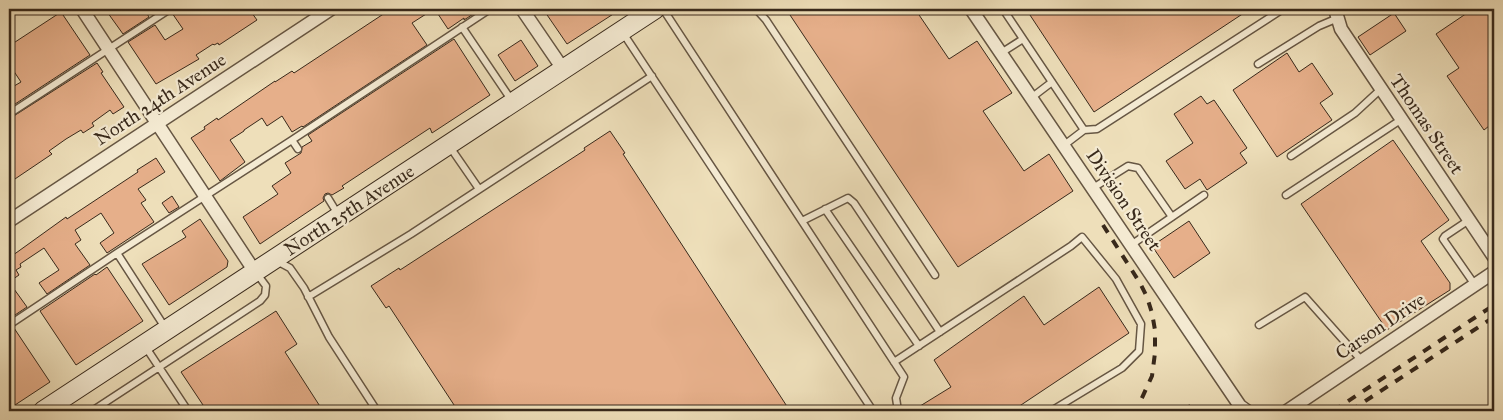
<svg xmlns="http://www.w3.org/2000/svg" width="1503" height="420" viewBox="0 0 1503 420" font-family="'IM FELL Great Primer',serif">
<rect width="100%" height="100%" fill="#eedfba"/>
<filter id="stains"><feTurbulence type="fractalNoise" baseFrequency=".004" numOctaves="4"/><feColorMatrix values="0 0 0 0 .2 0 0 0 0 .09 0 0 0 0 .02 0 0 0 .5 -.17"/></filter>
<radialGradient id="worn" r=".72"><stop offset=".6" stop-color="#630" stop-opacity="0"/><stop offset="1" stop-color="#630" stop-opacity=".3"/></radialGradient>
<path fill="#e6af8a" stroke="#38291b" d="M 105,9 L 144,9 L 149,17 L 123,34 Z
M 175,9 L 249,9 L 257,20 L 219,45 L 218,43 L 214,45 L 213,44 L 196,55 L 199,59 L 156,84 L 128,42 L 155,25 L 165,40 L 183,29 L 172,13 Z
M 391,9 L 434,9 L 412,23 L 427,45 L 303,127 L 302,126 L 292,132 L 282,116 L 267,126 L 262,118 L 244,130 L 244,131 L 230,140 L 245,162 L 220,181 L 191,138 L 205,129 L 204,127 L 217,118 L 218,120 L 275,81 L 275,82 L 292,71 L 294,73 Z
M 446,9 L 481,9 L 464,20 L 464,18 L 448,29 L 438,14 Z
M 543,9 L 621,9 L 567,44 Z
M 786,9 L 915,9 L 949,59 L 977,41 L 1012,93 L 983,111 L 1024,171 L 1049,154 L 1073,191 L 958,267 Z
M 1026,9 L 1250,9 L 1094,112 Z
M 1473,9 L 1494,9 L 1494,122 L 1484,130 L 1447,76 L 1459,68 L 1436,34 Z
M 61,12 L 90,55 L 9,108 L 9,89 L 21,82 L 9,64 L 9,46 Z
M 1394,13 L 1406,31 L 1370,55 L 1358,37 Z
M 454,39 L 490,95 L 432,133 L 430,128 L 342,186 L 344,188 L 332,195 L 328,193 L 325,194 L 323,198 L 324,201 L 260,244 L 243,217 L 278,194 L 272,186 L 291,173 L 285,163 L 301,153 L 302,147 L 312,141 L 308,135 Z
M 521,40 L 538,66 L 515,81 L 498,55 Z
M 1287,53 L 1299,72 L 1312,63 L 1333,94 L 1320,103 L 1332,120 L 1277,157 L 1233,90 Z
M 97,63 L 103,72 L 101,73 L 124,107 L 113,114 L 110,110 L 92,123 L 94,126 L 83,133 L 81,130 L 66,139 L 49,151 L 52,154 L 9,183 L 9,119 Z
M 1201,96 L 1207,104 L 1214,100 L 1247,148 L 1240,153 L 1247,163 L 1207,190 L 1200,179 L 1185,189 L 1166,161 L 1193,143 L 1174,114 Z
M 610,131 L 625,153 L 623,154 L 790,411 L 458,411 L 389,306 L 386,308 L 371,286 L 399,268 L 400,270 L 585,150 L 584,148 Z
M 1393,140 L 1449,220 L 1421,241 L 1450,283 L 1450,290 L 1387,330 L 1301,204 Z
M 156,158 L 165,172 L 138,189 L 146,200 L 141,203 L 154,222 L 107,253 L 100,243 L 114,233 L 101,213 L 75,230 L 81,240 L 75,244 L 90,265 L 47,294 L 39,283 L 59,270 L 44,248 L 20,264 L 21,267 L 16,270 L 19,275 L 9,282 L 27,307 L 9,319 L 9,258 L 66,217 L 67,219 L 138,172 L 137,170 Z
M 172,196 L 179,207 L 169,213 L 162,203 Z
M 200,219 L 228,261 L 227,267 L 169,305 L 142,264 L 186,237 L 182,231 Z
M 1189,221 L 1210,253 L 1174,278 L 1152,246 Z
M 107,267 L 143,321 L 76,365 L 40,311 L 95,274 L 96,275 Z
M 1099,287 L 1129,333 L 1012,411 L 912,411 L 951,387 L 934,360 L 1024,296 L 1044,325 Z
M 276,311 L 297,344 L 285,352 L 323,411 L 207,411 L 181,372 Z
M 14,328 L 50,382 L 15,405 L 9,396 L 9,330 Z"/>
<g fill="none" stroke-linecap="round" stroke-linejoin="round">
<defs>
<path id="service" d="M 663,9 L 904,377 L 896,398 L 898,411
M 756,9 L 766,20 L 935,275
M 1003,9 L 1084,130 L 1097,129 L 1283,9
M 462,27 L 512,101
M 623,33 L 873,411
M 1001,53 L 1023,39
M 1258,64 L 1319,26 L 1338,18
M 1031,98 L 1052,82
M 9,114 L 170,9
M 292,140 L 298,149
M 1063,146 L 1084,130
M 450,147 L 479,189
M 1291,156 L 1355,113 L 1381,89
M 1093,188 L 1128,166 L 1138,168 L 1172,217
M 1286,195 L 1402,119
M 328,198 L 339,216
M 825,209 L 919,346
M 1469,220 L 1445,236 L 1443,239 L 1475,285
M 802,221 L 848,198 L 854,203 L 940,332
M 1131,245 L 1204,195
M 117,253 L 166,329
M 277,261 L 290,268 L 304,288 L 329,337 L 377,411
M 308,297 L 411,234 L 652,76
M 9,325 L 117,253 L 292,140 L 490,9
M 1259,325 L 1305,297 L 1362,361
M 145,346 L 188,411
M 894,362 L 1071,246 L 1082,237 L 1116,279 L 1141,324 L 1139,351 L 1122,368 L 1051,411
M 92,411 L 260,301 L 265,295 L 266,286 L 257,274"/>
<path id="minor" d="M 82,9 L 255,272
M 522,9 L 563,69
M 971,9 L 1240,406 L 1247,411
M 1335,9 L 1341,29 L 1494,257
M 9,221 L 331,9
M 1287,411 L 1494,272"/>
<path id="secondary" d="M 43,411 L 655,9"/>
</defs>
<use href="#service" stroke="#665643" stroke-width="9"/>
<use href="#minor" stroke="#665643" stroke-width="15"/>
<use href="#secondary" stroke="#38291b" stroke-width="21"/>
<use href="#service" stroke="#f4ead2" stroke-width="6"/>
<use href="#minor" stroke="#f4ead2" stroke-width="12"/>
<use href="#secondary" stroke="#f4ead2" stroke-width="19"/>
<path stroke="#38291b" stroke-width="4" stroke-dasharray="9 9" stroke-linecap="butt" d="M 1103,225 L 1140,283 L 1147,297 L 1152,313 L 1155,330 L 1155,353 L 1152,376 L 1136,411
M 1183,411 L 1192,405
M 1333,411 L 1494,305
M 1350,411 L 1494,317"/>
</g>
<g text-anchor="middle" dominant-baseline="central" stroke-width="4.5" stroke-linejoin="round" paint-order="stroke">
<g font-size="19" fill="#38291b" stroke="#f4ead2">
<text transform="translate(160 99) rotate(-33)">North 24th Avenue</text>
<text transform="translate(1427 124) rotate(56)">Thomas Street</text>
<text transform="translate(1124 200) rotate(56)">Division Street</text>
<text transform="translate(349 210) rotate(-33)">North 25th Avenue</text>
<text transform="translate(1380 326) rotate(-34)">Carson Drive</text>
</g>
</g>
<rect width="1503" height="420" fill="none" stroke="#eedfba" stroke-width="30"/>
<rect x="10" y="10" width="1483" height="400" fill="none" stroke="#38291b" stroke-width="2.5"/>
<rect x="15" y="15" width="1473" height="390" fill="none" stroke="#38291b"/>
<rect width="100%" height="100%" filter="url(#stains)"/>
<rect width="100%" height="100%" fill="url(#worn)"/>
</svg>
